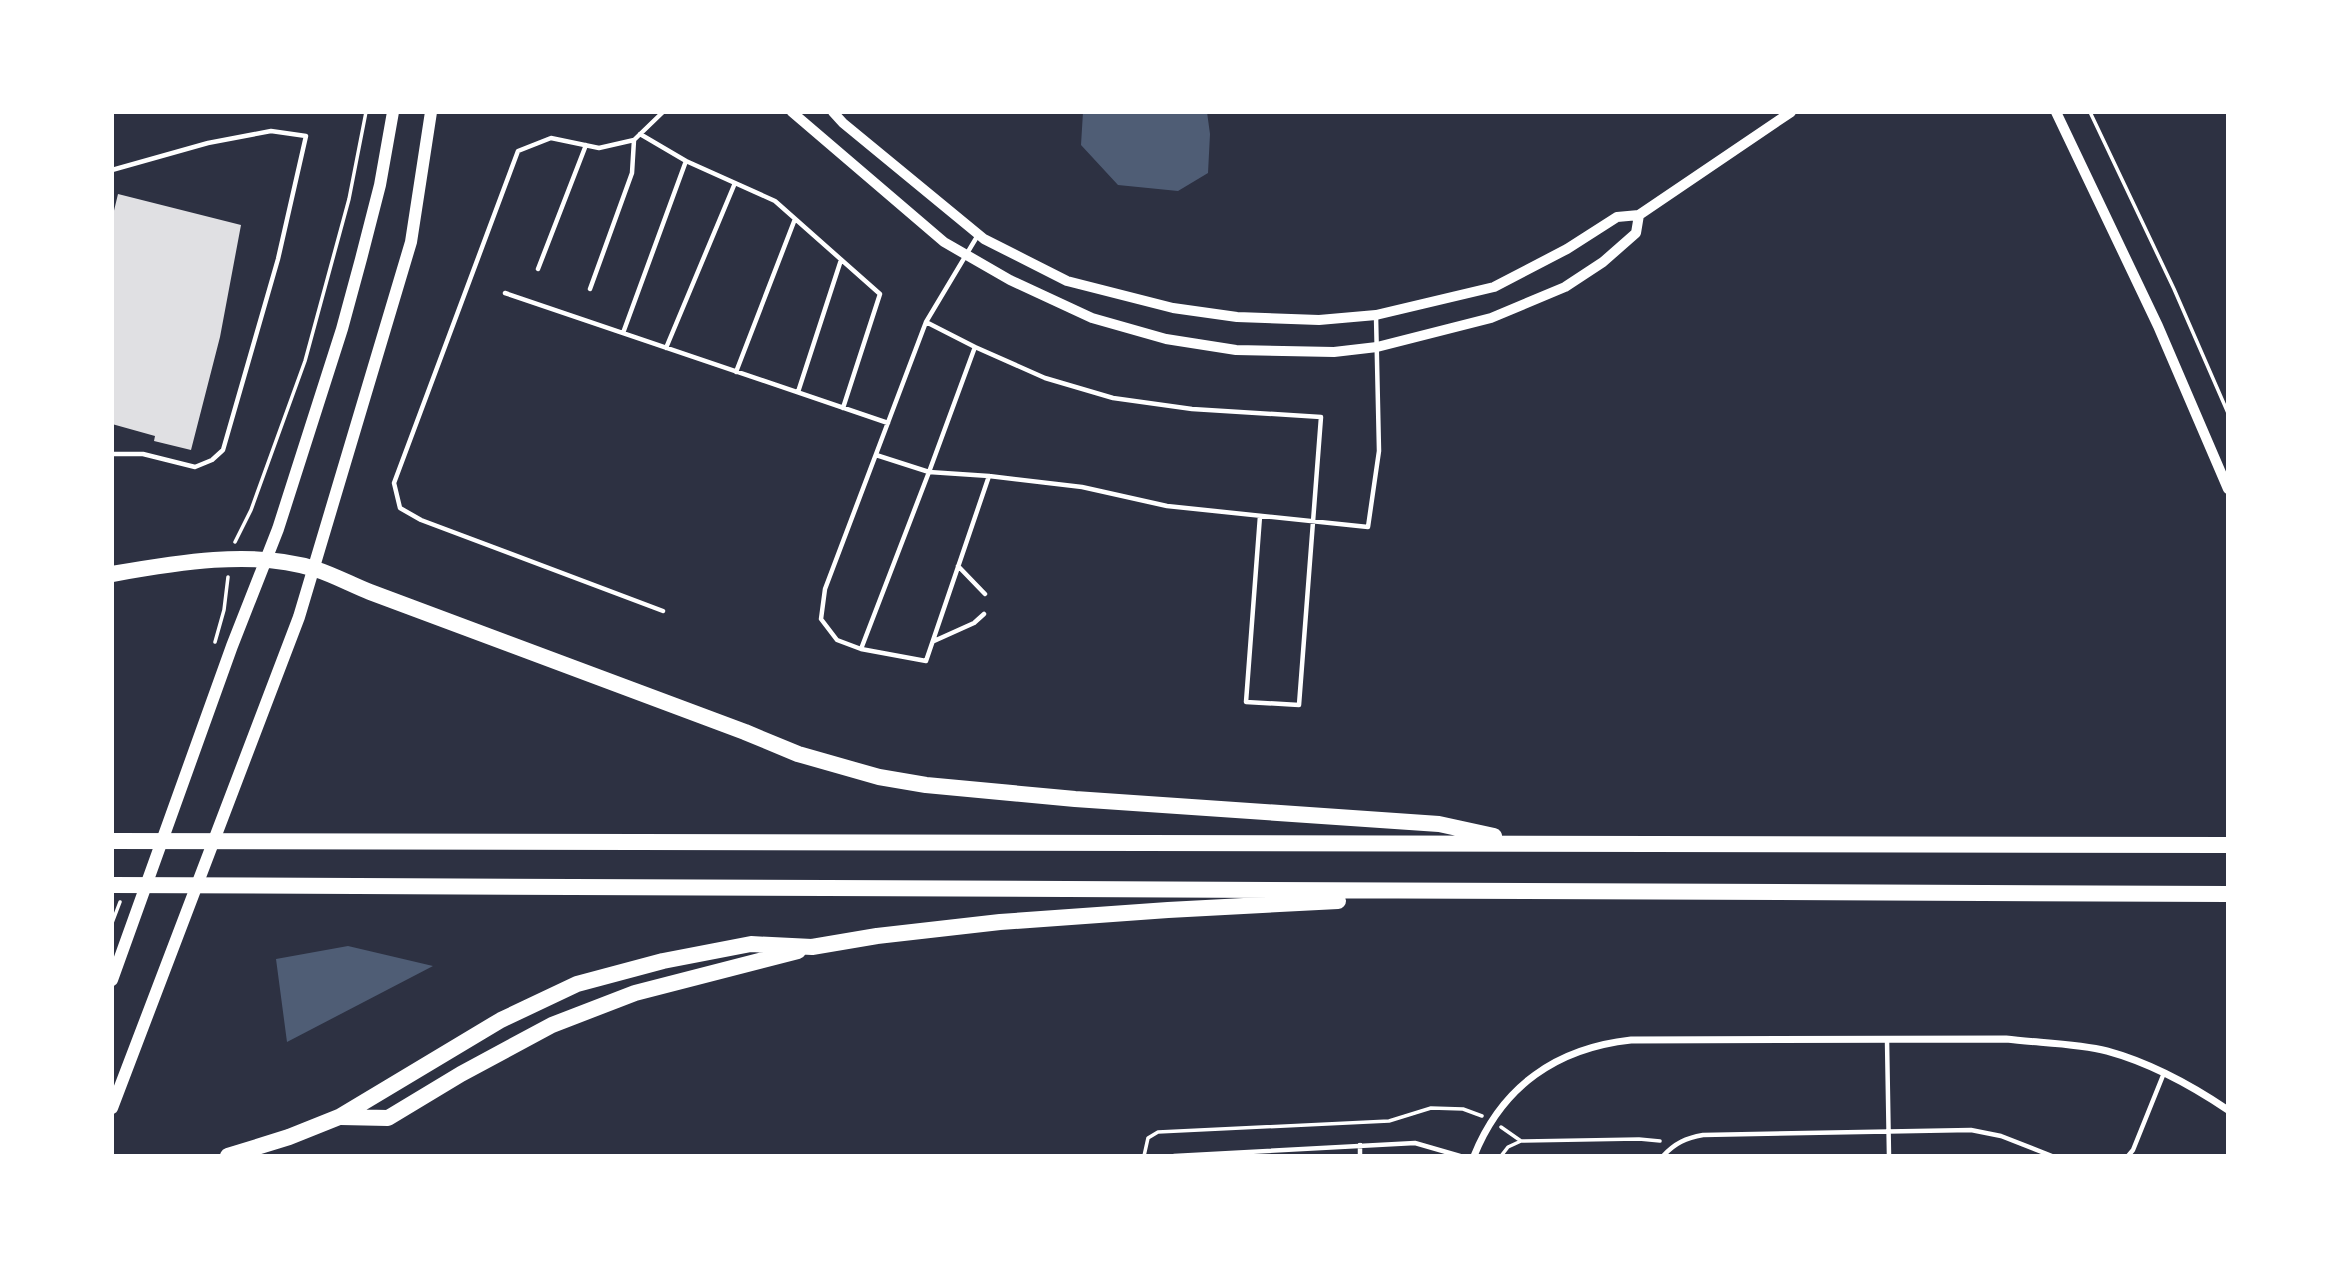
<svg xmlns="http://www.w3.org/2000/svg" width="2340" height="1268" viewBox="0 0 2340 1268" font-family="'Work Sans',sans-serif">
<rect width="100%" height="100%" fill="#2d3142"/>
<path fill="#4f5d75" d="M 1083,112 L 1207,112 L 1210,134 L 1208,173 L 1178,191 L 1118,185 L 1081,145 Z
M 348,946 L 433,966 L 287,1042 L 276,959 Z"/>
<path fill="#e0e0e3" d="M 118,194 L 241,225 L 220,337 L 191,450 L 154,441 L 155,436 L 112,424 L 112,219 Z"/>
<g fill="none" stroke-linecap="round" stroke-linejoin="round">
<path stroke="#fff" stroke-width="3.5" d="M 2090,112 L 2174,289 L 2228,413
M 235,542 L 251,510 L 305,361 L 349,199 L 366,112
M 215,642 L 224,610 L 228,577
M 112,923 L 120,902
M 1501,1127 L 1521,1141
M 1144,1156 L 1148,1138 L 1158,1132 L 1389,1121 L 1431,1108 L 1463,1109 L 1482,1116
M 1501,1156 L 1508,1147 L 1521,1141 L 1639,1139 L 1660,1141"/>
<path stroke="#fff" stroke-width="4.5" d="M 686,161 L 775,201 L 880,294 L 843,408
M 112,170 L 208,143 L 271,131 L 306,136 L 278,259 L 223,450 L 212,460 L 195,467 L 143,454 L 112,454
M 978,235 L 926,322 L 975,347 L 929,472 L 989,476 L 1082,487 L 1167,506 L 1368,527 L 1379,451 L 1376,316
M 538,269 L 586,145
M 590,289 L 632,173 L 634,140
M 505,293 L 888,423
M 623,333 L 686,161 L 640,134
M 975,347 L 1045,378 L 1113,398 L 1192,409 L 1321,417 L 1299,705 L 1246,702 L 1260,516
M 666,348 L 735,183
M 736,372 L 795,219
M 798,392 L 841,260
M 876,455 L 929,472 L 861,649 L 926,661 L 989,476
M 958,566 L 985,594
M 663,611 L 421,520 L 400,508 L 394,483 L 518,151 L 551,138 L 599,148 L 634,140 L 663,112
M 934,641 L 974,623 L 984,614
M 861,649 L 837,640 L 821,619 L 825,589 L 926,322
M 1887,1040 L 1889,1156
M 1174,1156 L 1415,1143 L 1460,1156
M 1360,1156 L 1360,1145
M 1663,1156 C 1675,1143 1686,1138 1703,1135 L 1971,1130 L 2001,1136 L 2052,1156
M 2128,1156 L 2133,1150 L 2164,1073"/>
<path stroke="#fff" stroke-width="7" d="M 1474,1156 C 1502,1086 1557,1048 1631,1040 L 2006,1039 C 2038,1043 2077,1043 2107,1051 C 2151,1063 2191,1085 2228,1110"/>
<path stroke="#fff" stroke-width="10" d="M 792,112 L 944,242 L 1010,280 L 1092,318 L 1166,339 L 1236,350 L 1334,352 L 1377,347 L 1491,318 L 1565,287 L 1603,262 L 1636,233 L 1639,215
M 833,112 L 843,123 L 984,239 L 1067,281 L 1173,308 L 1237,317 L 1319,320 L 1376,315 L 1494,287 L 1567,249 L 1617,217 L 1639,215 L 1791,112
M 2056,112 L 2158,326 L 2228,489"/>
<path stroke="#fff" stroke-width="12" d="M 112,980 L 232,646 L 278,529 L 342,329 L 361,259 L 380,185 L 393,112
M 112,1108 L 299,617 L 411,242 L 431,112"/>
<path stroke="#fff" stroke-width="16" d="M 112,574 C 174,563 254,549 315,569 C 334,575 352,585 370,592 L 745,732 L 798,754 L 879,777 L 926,785 L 1075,799 L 1439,824 L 1494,836
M 112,841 L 2228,845
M 112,885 L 2228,894
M 341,1117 L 388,1118 L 461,1074 L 552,1025 L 635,993 L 798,951
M 228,1156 L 289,1137 L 339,1117 L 501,1020 L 577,984 L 663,961 L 751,944 L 812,947 L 877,936 L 1000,922 L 1168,910 L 1338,901"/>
</g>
<rect width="2340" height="1268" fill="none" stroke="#ffffff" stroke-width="228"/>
</svg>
